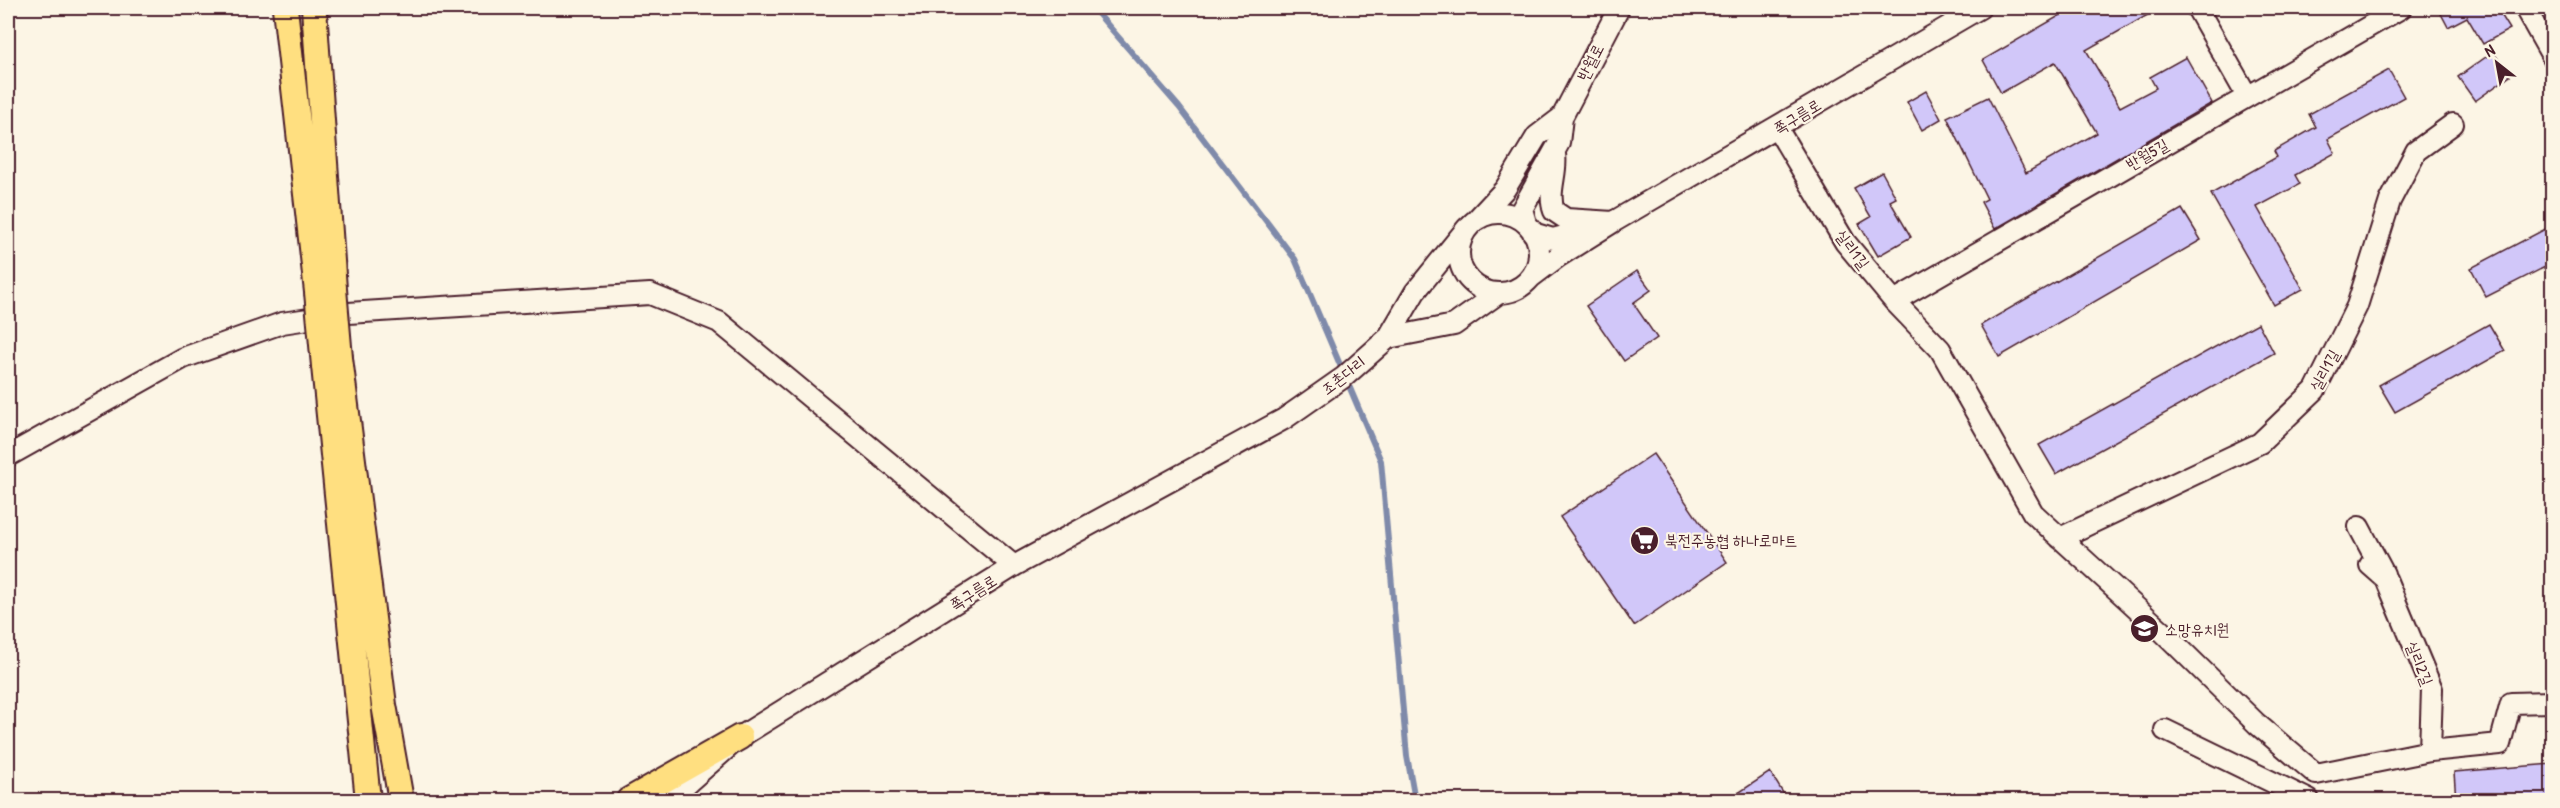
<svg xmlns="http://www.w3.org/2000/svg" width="2560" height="808" viewBox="0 0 2560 808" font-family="'Patrick Hand','Poor Story',sans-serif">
<rect width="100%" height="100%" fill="#fcf5e5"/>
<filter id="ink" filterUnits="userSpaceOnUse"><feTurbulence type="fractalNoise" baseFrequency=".0167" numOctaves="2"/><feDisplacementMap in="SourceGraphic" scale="12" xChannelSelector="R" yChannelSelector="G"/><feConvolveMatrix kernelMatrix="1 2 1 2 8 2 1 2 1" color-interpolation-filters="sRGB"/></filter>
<g filter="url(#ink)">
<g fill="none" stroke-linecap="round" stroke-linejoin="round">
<path stroke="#7f8aaa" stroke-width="6" d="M 1093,8 L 1179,107 L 1295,259 L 1381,461 L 1407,756 L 1415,800"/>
</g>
<path fill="#d1c7f9" stroke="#4a1f2b" stroke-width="1.5" d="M 2073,8 L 2160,8 L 2086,50 L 2120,107 L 2156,88 L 2150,77 L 2186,57 L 2212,103 L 1995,229 L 1981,202 L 1987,199 L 1947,117 L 1988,97 L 2026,173 L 2097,133 L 2055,62 L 2001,93 L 1983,60 Z
M 2438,8 L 2497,8 L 2510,29 L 2483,44 L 2467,17 L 2448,27 Z
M 2493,52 L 2510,76 L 2475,101 L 2458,77 Z
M 2389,70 L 2404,97 L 2328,139 L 2335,153 L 2295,175 L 2300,184 L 2257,207 L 2303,289 L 2274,305 L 2211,194 L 2277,157 L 2274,151 L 2316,127 L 2309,114 Z
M 1926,91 L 1941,119 L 1922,130 L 1907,102 Z
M 1882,172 L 1896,198 L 1890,201 L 1911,237 L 1878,256 L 1859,224 L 1871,217 L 1854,188 Z
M 2182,209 L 2201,240 L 1999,357 L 1981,325 Z
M 2553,225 L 2553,263 L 2486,297 L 2471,268 Z
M 1637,271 L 1651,290 L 1633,303 L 1657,338 L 1624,361 L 1586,306 Z
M 2258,323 L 2274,353 L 2056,474 L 2039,445 Z
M 2489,324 L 2505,351 L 2395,412 L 2379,385 Z
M 1653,454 L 1727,562 L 1634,626 L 1560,517 Z
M 2553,764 L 2553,801 L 2456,801 L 2454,772 Z
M 1770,772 L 1788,801 L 1726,801 Z"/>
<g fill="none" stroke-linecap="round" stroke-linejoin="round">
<defs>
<path id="minor" d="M 2197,8 L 2247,96
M 2525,8 L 2552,56
M 1777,128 L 1845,242 L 1894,301 L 1940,349 L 2033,513 L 2162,631 L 2257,724 L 2316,774
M 1555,154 C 1558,173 1547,192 1554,211 L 1566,219 L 1613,222
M1459 253a40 40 0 1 1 80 0a40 40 0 1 1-80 0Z
M 1477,219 L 1505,189 L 1537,136 L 1562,117
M 1526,223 L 1522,209 L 1559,143 L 1562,117 L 1619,8
M 1533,233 L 1553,239 L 1591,229
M 1530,278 L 1559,256 L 1613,222 L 1980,8
M 1894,301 L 2401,8
M 1388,338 L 1454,325 L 1499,293
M 8,456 L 183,358 L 282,323 L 348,313 L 650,294 L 719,322 L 1014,566
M 2359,527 L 2384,574
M 2060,538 L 2260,443 L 2315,390 L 2357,306 L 2390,201 L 2416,151 L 2453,124
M 2370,565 L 2386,579 L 2432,689 L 2430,751
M 2165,730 L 2309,800
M 2316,774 L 2430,751 L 2500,744 L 2511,703 L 2552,702
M 668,800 L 740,737 L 1014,566 L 1284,419 L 1344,377 L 1388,338 L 1415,292 L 1467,228"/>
<path id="major" d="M 285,8 L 317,292
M 314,8 L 334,289
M 340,358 L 384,705 L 401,800
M 324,366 L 368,800
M 629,800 L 740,737"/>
</defs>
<use href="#minor" stroke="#4a1f2b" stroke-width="24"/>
<use href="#major" stroke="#4a1f2b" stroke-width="28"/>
<use href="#minor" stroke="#fcf5e5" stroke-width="20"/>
<use href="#major" stroke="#ffdf80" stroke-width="24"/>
<defs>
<path id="major-bridge" d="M 334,289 L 340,358
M 317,292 L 324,366"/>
</defs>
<use href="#major-bridge" stroke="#4a1f2b" stroke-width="28" stroke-linecap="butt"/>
<use href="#major-bridge" stroke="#ffdf80" stroke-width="24"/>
</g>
</g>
<defs>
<symbol id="supermarket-disc" viewBox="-11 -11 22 22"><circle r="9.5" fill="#4a1f2b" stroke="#fcf5e5"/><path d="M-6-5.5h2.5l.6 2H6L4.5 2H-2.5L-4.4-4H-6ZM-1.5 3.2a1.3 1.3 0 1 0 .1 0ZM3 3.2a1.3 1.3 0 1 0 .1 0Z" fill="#fff"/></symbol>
<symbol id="school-disc" viewBox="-11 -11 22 22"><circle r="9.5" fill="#4a1f2b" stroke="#fcf5e5"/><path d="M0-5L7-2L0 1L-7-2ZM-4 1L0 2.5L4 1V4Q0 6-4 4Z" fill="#fff"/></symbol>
</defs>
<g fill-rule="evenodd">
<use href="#supermarket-disc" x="1628" y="524" width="33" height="33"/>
<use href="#school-disc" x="2128" y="612" width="33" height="33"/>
</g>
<g text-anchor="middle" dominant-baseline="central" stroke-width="4.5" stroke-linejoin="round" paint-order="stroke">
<g font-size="16" fill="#4a1f2b" stroke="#fcf5e5">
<text transform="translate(1590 62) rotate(-63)">반월로</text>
<text transform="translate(1797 116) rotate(-31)">쪽구름로</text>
<text transform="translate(2147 154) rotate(-30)">반월5길</text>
<text transform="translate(1853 249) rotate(53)">실리1길</text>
<text transform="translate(2324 370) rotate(-61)">실리1길</text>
<text transform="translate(1343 375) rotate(-38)">조촌다리</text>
<text transform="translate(973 592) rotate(-32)">쪽구름로</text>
<text transform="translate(2420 663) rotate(68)">실리2길</text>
</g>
<g font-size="16" fill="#4a1f2b" stroke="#fcf5e5" text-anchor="start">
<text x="1665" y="540">북전주농협 하나로마트</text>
<text x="2165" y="629">소망유치원</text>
</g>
</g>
<rect width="2560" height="808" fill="none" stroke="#fcf5e5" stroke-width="30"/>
<rect x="15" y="15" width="2530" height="778" fill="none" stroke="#4a1f2b" stroke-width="2" filter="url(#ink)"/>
<g transform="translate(2497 63) rotate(329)" stroke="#fcf5e5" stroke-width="4.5" paint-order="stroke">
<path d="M0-4.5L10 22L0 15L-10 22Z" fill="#4a1f2b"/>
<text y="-9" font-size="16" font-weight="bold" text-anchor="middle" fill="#4a1f2b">N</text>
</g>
</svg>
